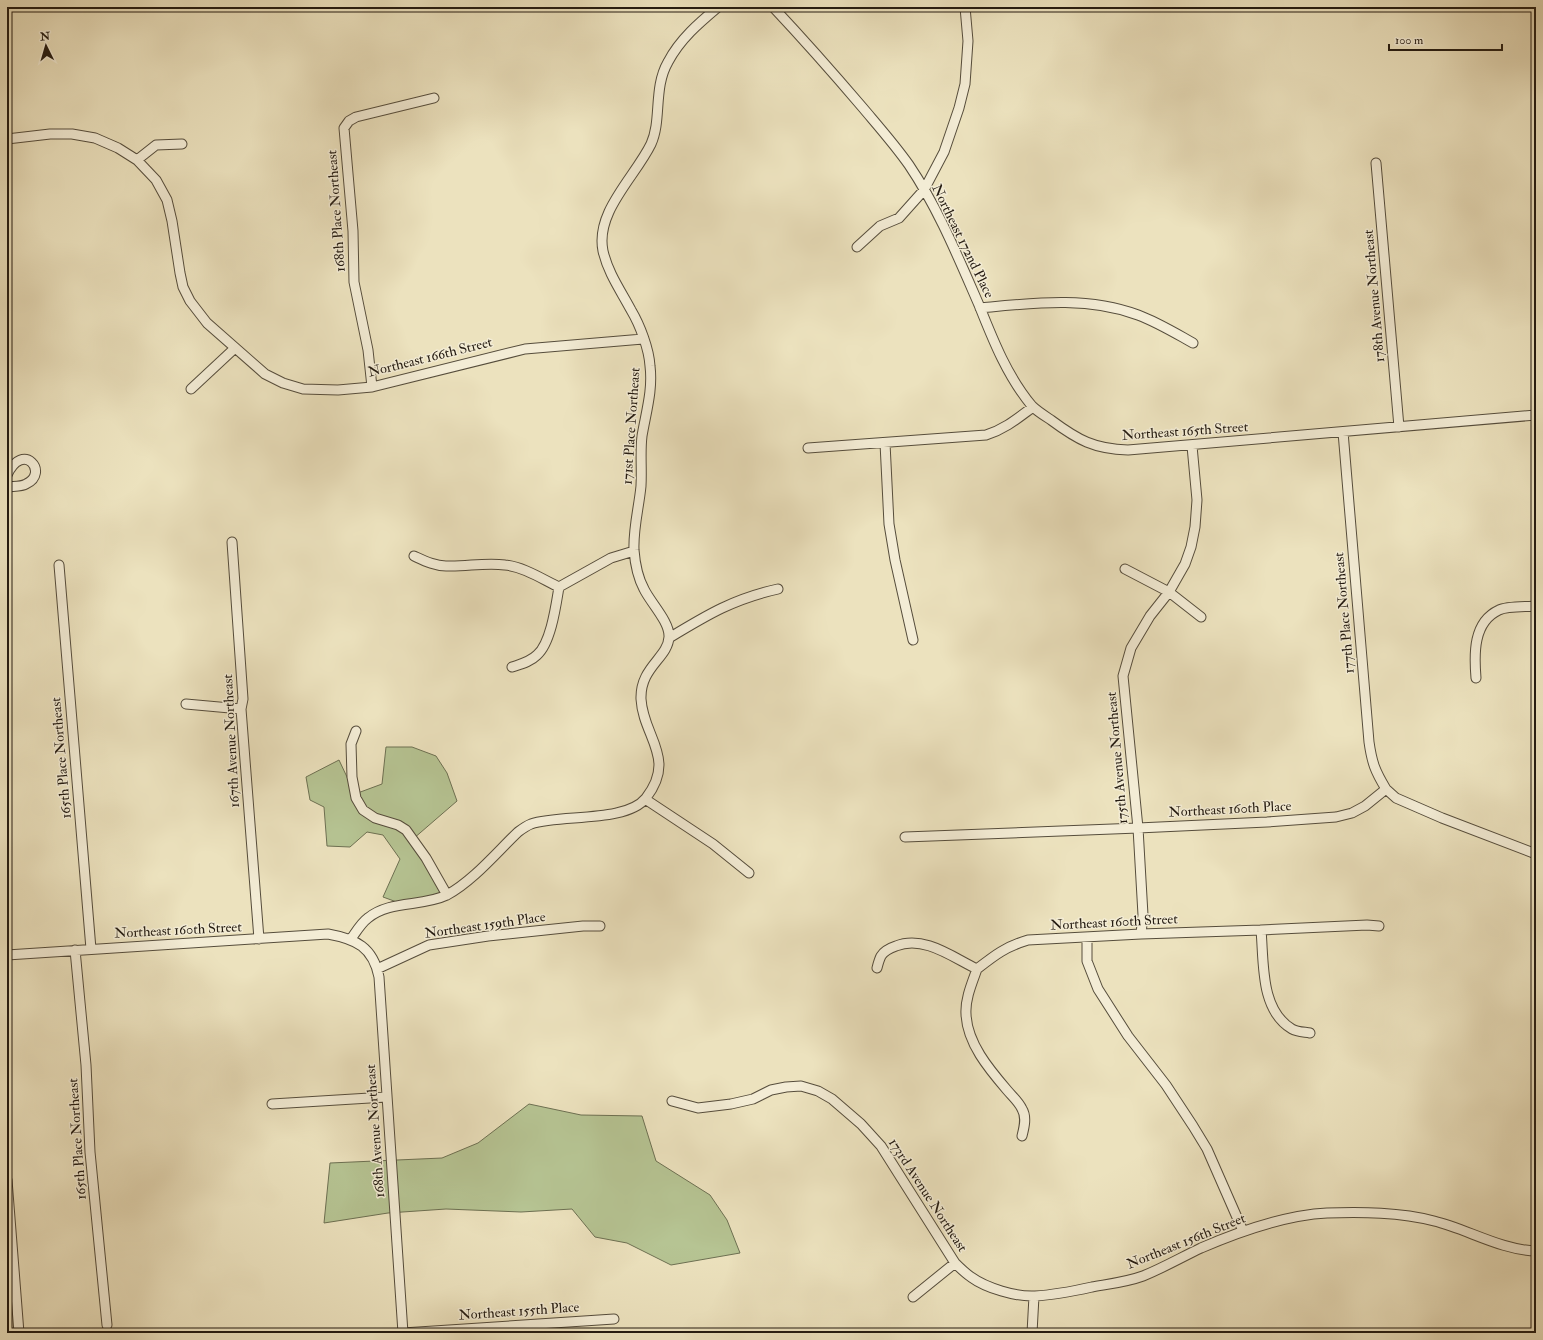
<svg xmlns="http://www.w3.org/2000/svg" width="1543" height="1340" viewBox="0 0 1543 1340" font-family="'IM FELL Double Pica',serif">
<rect width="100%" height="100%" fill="#ece2be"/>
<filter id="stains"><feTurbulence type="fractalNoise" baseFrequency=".005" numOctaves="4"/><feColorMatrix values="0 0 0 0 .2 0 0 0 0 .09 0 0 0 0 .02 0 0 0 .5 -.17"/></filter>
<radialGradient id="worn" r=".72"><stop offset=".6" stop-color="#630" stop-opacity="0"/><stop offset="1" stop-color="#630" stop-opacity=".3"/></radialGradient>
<path fill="#b6c493" stroke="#6d7052" d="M 386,747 L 412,747 L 436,756 L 447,773 L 457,801 L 413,839 L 447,895 L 405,905 L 383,897 L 400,859 L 383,835 L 367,832 L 350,847 L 327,846 L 324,807 L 310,800 L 306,777 L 339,760 L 355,794 L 382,784 Z
M 529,1104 L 581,1115 L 642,1116 L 656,1161 L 710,1195 L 727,1220 L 740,1253 L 671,1265 L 627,1243 L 595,1237 L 572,1209 L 521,1212 L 446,1209 L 388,1213 L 324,1223 L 330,1163 L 442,1158 L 478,1143 Z"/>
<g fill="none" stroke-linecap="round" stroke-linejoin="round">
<defs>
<path id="minor" d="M 773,7 C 804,40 834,74 863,108 C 879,127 895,145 909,165 C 938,208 958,257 979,305 C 993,340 1007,376 1032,406 C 1037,411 1045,416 1051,420 C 1078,440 1094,449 1128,450 L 1536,415
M 7,139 L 50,134 L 72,134 L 95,138 L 118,148 L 137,160 L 156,180 L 167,200 L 172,221 L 180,273 L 183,287 L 190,301 L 207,323 L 265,374 L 283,383 L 303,389 L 338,390 L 372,387 L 525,349 L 643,339
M 137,160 L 156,145 L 182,144
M 1376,163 L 1399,427
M 857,247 L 880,226 L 899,218 L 924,190 L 944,152 L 959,108 L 965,84 L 968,41 L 965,7
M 980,308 C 1033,303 1087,296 1138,315 C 1157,322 1175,333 1193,343
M 372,387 L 368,350 L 354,282 L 353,231 L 344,128 L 349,121 L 356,117 L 434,98
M 191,389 L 235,348
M 1343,432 L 1369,742 C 1372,763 1375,771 1386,789
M 885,443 L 889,524 L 895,560 L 913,640
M 808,448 L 986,435 C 1005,429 1018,418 1033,407
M 7,475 C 23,440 50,473 26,484 C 21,487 12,486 7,487
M 232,542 L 243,699 L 241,709 L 259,939
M 414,556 C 425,561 435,566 446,566 C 466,567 485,562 505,565 C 524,567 542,579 559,587 L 611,558 L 634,551
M 59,565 L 91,949
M 1125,569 L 1169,592 L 1201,617
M 669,638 C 707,615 733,599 778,589
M 512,667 C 521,664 530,662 537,655 C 551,643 556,605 559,587
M 1476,678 C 1474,654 1473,622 1499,610 C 1507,606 1526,607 1536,606
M 186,704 L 241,709
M 356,731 L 351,744 L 352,777 L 356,798 L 363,810 L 375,818 L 398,825 L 406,830 L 426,858 L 447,895
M 645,799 L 713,844 L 749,873
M 905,837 L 1138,828 L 1267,822 L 1336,817 L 1352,813 L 1365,806 L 1386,789 L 1396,798 L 1442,818 L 1536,854
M 1261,930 C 1264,963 1260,1010 1292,1029 C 1297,1032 1305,1032 1310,1033
M 1141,934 L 1143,915 L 1138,828 L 1123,676 L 1131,648 L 1150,616 L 1169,592 L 1185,564 L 1191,547 L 1195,527 L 1197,500 L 1192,446
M 1087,938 L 1087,961 L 1098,989 L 1128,1036 L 1166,1085 L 1193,1126 L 1207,1149 L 1243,1231
M 351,939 C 356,932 361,923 368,918 C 390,900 422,907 447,895 C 473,881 497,852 518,832 C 522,829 526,826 531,824 C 561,814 626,823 646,798 C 677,758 643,737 641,699 C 640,667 668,658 669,637 C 670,622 650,602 644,589 C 638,578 635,563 634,550 C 633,529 639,507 641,486 C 642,469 640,452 642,436 C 646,412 653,390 650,366 C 649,349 640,325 631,310 C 621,291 608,273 603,251 C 595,212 635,177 651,144 C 662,120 653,88 668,62 C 680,39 699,23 718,7
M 75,950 L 86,1065 L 90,1152 L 107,1325
M 7,955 L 328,934 C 356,939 373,947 379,977 L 403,1333
M 877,968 C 878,964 879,960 881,956 C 884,951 890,948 896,946 C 924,935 952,957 977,969 C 995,955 1005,947 1028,940 L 1141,934 L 1261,930 L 1367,925 L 1379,926
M 377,969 L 429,945 L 488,936 L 583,926 L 600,926
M 977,969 C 972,983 965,999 966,1014 C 967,1043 989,1069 1007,1090 C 1012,1096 1019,1102 1022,1109 C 1027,1117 1024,1128 1022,1136
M 672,1101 L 698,1108 L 731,1104 L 753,1099 L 771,1090 L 786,1087 L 801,1086 L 818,1091 L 832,1099 L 861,1124 L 881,1146 L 955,1263 C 960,1268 965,1273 971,1277 C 986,1288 1016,1297 1035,1296 C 1054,1295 1074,1291 1092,1287 C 1109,1284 1127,1282 1143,1276 C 1163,1268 1182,1257 1201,1248 C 1238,1232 1287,1215 1327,1213 C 1362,1212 1400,1212 1434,1221 C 1467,1229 1501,1250 1536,1251
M 272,1104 L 386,1097
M 7,1180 L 19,1333
M 913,1297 L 955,1263
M 403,1333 L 614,1319
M 1032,1333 L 1034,1296"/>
</defs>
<use href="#minor" stroke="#564d3c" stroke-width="11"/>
<use href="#minor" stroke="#f3ecd5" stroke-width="9"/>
</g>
<g text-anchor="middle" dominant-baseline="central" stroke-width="3" stroke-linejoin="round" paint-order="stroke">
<g font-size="14" fill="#241b11" stroke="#f3ecd5">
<text transform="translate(336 211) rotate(-94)">168th Place Northeast</text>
<text transform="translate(963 241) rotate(64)">Northeast 172nd Place</text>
<text transform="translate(1374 296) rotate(-95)">178th Avenue Northeast</text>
<text transform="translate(430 357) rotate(-14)">Northeast 166th Street</text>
<text transform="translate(631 426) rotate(-86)">171st Place Northeast</text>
<text transform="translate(1185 431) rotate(-4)">Northeast 165th Street</text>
<text transform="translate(1344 613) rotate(-95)">177th Place Northeast</text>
<text transform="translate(231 741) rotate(-93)">167th Avenue Northeast</text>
<text transform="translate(61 758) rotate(-95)">165th Place Northeast</text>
<text transform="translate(1117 758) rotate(-95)">175th Avenue Northeast</text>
<text transform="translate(1230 809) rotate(-3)">Northeast 160th Place</text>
<text transform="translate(1114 922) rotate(-3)">Northeast 160th Street</text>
<text transform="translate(485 925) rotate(-8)">Northeast 159th Place</text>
<text transform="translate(178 930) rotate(-3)">Northeast 160th Street</text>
<text transform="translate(375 1131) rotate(-94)">168th Avenue Northeast</text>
<text transform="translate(77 1139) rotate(-94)">165th Place Northeast</text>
<text transform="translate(928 1195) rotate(57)">173rd Avenue Northeast</text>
<text transform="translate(1186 1241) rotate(-22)">Northeast 156th Street</text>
<text transform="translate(519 1311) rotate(-4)">Northeast 155th Place</text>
</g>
</g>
<rect width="1543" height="1340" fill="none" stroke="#ece2be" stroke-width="24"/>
<rect x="8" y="8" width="1527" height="1324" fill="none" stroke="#241b11" stroke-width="2"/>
<rect x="12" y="12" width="1519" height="1316" fill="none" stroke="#241b11"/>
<g transform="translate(46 46) rotate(355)" stroke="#f3ecd5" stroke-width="3" paint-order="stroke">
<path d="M0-3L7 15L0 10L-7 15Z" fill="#241b11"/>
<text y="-6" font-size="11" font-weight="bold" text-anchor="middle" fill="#241b11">N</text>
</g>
<path d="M1389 44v6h113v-6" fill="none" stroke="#241b11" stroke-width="2"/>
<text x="1395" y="44" font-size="12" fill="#241b11" stroke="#f3ecd5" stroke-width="3" paint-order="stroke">100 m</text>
<rect width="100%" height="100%" filter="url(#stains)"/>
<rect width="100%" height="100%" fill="url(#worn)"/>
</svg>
